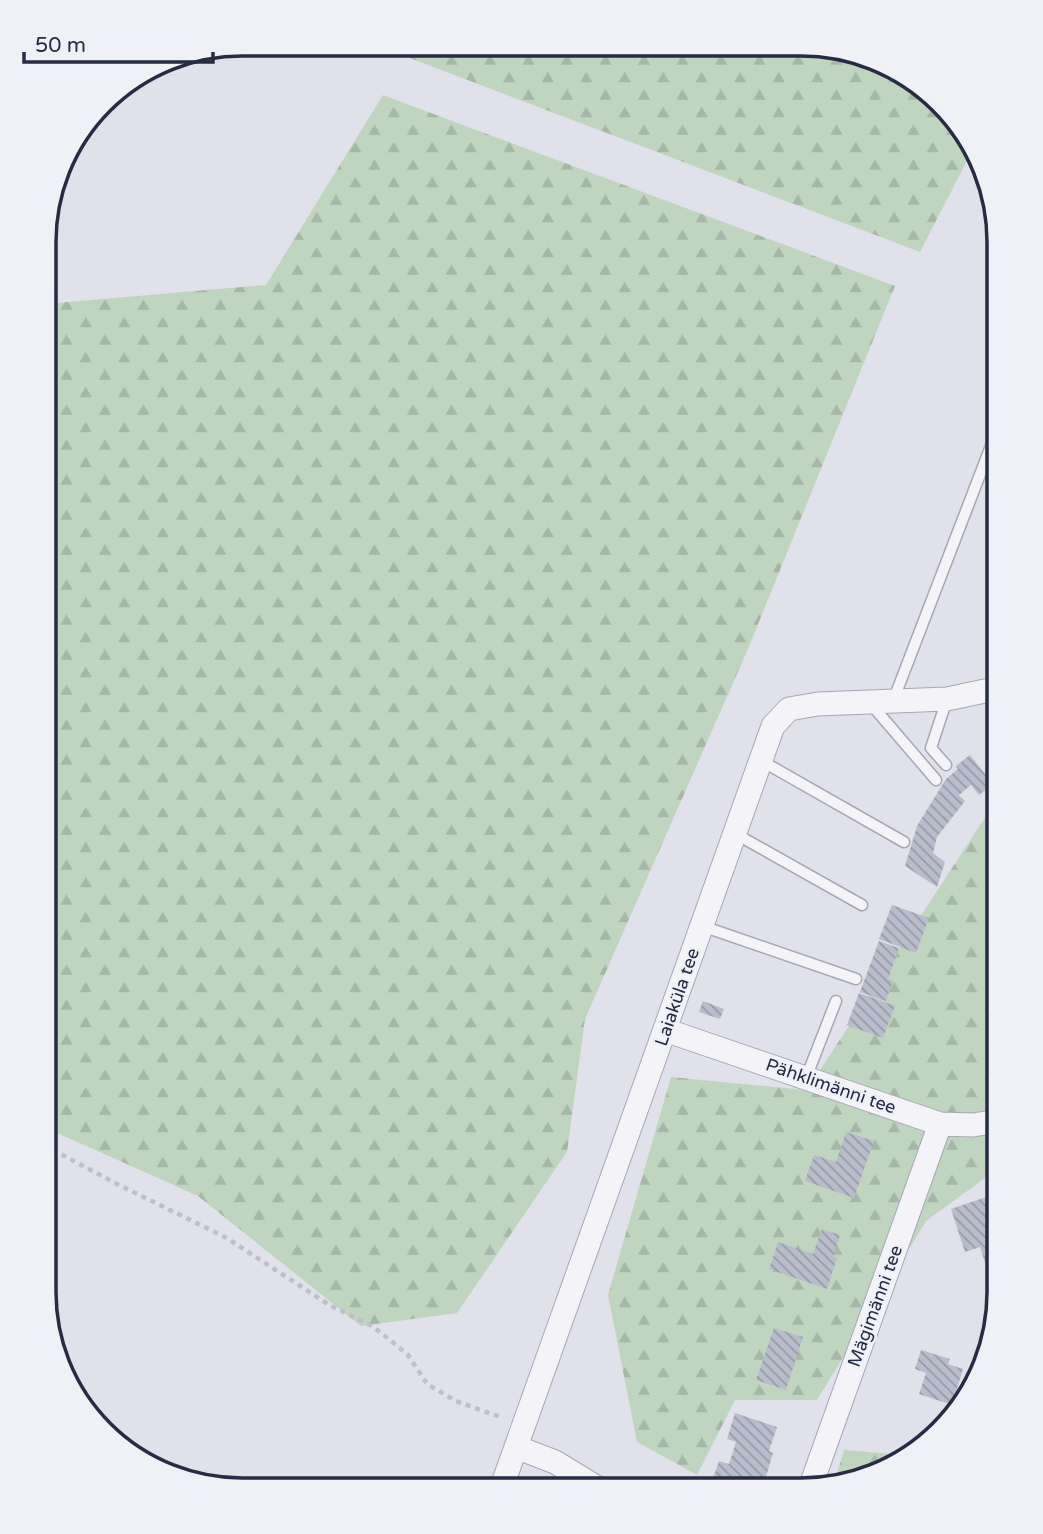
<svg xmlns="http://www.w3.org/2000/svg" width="1043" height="1534" viewBox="0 0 1043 1534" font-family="'Varela Round',sans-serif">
<defs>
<pattern id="forest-firs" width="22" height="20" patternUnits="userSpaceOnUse" patternTransform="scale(1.75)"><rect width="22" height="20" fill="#c0d5c0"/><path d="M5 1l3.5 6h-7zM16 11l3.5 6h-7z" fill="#a5b7a6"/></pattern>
<pattern id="building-back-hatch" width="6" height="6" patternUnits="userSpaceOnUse" patternTransform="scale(1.75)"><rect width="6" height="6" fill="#b9bccb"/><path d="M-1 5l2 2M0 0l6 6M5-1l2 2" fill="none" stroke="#9699a6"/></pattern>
</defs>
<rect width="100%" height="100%" fill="#e0e1ea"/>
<path fill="url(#forest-firs)" d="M 308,44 L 827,46 L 921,85 L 972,151 L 920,252 L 407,57 L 326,56 Z
M 383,95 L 895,286 L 748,649 L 585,1019 L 567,1152 L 457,1313 L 361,1326 L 198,1196 L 44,1127 L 45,304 L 266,285 Z
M 999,796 L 999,1168 L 926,1221 L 817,1400 L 735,1400 L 697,1475 L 637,1442 L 608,1295 L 671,1077 L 807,1090 Z
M 844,1450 L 903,1455 L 877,1475 L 834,1484 Z"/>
<path fill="url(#building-back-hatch)" d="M 970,755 L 993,784 L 979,795 L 971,785 L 959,795 L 965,801 L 937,837 L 933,853 L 945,862 L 937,887 L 905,866 L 917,826 L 946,779 L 958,769 L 956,766 Z
M 892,905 L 929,918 L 916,953 L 879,939 Z
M 879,941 L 899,948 L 888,979 L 893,981 L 886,1001 L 860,992 Z
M 859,993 L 895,1006 L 883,1038 L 847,1025 Z
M 703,1001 L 724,1009 L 720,1019 L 699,1012 Z
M 846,1132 L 874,1141 L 854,1198 L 805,1181 L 814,1155 L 836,1162 Z
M 989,1196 L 999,1226 L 999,1262 L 986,1266 L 980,1247 L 965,1252 L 951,1209 Z
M 822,1229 L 840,1235 L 833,1257 L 837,1258 L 827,1289 L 769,1269 L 778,1242 L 813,1254 Z
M 774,1328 L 803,1337 L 786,1390 L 756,1380 Z
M 921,1350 L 950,1359 L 948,1364 L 963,1369 L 952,1405 L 919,1394 L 926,1373 L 915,1369 Z
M 735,1413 L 777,1427 L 769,1451 L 773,1453 L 765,1480 L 759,1478 L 755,1490 L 719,1490 L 710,1487 L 719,1461 L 729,1464 L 736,1442 L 727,1439 Z"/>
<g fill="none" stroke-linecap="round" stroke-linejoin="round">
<defs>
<path id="service" d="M 893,701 L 999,425
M 870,703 L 936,780
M 760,760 L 904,842
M 946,765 L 931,748 L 947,699
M 734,833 L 862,905
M 702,926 L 856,979
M 806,1078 L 836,1001"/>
<path id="minor" d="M 665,1030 L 940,1124 L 973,1125 L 999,1121
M 516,1447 L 555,1462 L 601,1490
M 810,1488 L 940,1124
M 501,1489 L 773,726 L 789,709 L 818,704 L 947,699 L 999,688"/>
</defs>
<use href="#service" stroke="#a5a7b5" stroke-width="13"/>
<use href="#minor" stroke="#a5a7b5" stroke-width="25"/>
<path stroke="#bebfc9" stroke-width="4.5" stroke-dasharray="5 5" stroke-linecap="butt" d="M 44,1145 L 115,1183 L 225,1237 L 331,1306 L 372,1326 L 389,1339 L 408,1355 L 427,1384 L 456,1401 L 503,1418"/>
<use href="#service" stroke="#f3f3f8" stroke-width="10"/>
<use href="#minor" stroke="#f3f3f8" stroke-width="23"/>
</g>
<g text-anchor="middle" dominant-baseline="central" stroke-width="5" stroke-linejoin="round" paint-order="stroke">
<g font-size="18" fill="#272b43" stroke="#eff1f7">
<text transform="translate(677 997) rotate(-71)">Laiaküla tee</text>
<text transform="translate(831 1086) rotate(19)">Pähklimänni tee</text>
<text transform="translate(875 1306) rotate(-70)">Mägimänni tee</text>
</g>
</g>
<path d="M0 0H1043V1534H0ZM242 56H801A186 186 0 0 1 987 242V1292A186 186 0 0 1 801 1478H242A186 186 0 0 1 56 1292V242A186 186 0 0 1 242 56Z" fill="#eff1f7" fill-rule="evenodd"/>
<path fill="none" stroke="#272b43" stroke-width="3.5" d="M242 56H801A186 186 0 0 1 987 242V1292A186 186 0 0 1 801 1478H242A186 186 0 0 1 56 1292V242A186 186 0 0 1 242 56Z"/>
<path d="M24 52v10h189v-10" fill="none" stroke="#272b43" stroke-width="3.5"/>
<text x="35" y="52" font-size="21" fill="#272b43" stroke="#eff1f7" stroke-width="5" paint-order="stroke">50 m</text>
</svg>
